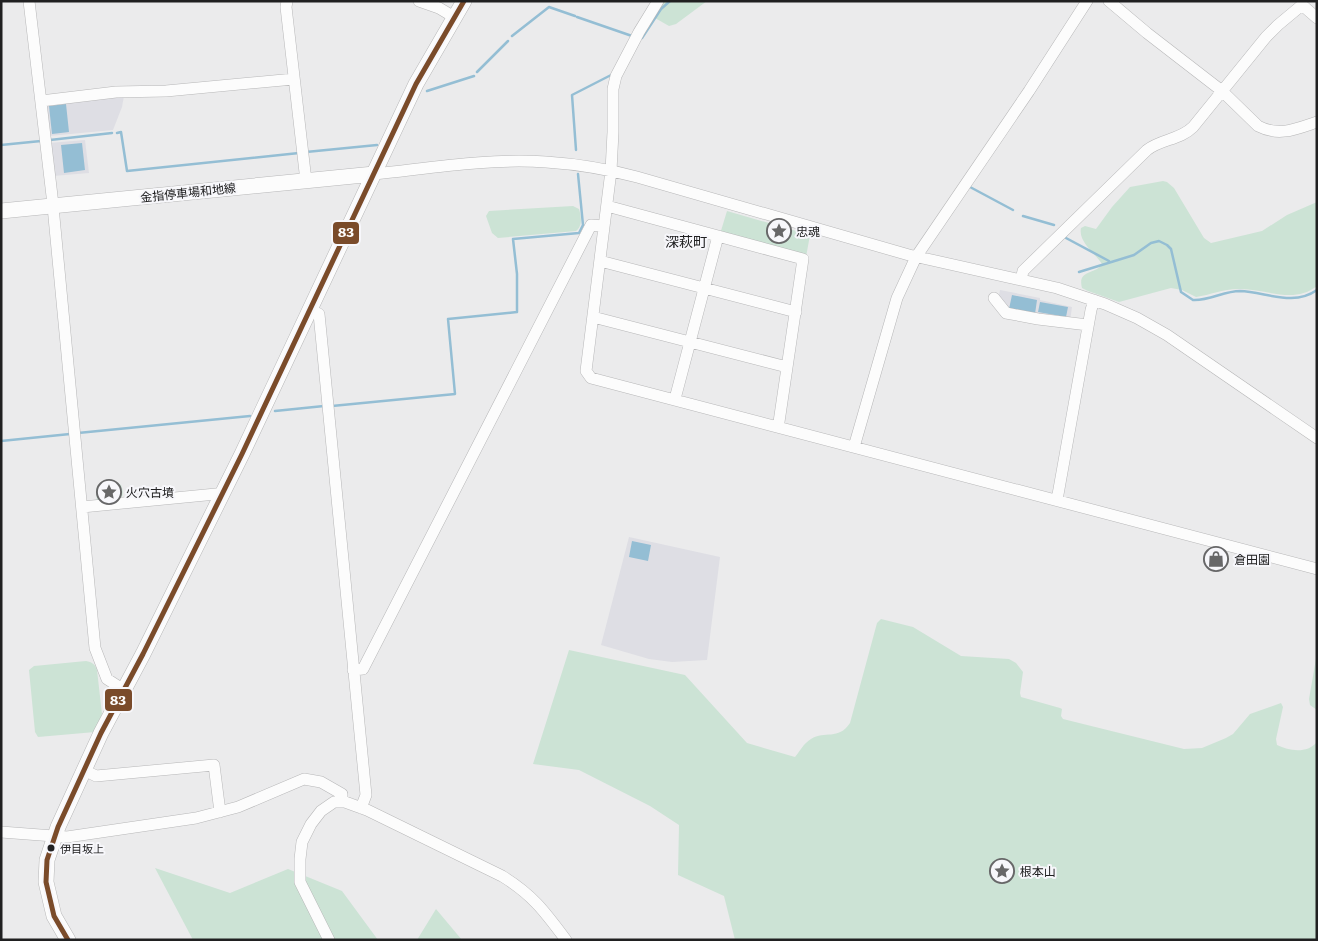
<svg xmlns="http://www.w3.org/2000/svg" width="1318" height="941" viewBox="0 0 1318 941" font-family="Literata,'Noto Sans JP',serif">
<rect width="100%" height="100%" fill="#ebebec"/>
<path fill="#dedee4" d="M 124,96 L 122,107 L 113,130 L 49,136 L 45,107 L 47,104 Z
M 85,140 L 89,173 L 53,176 L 49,143 Z
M 1000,290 L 1040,298 L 1040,300 L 1072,307 L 1070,321 L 1007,311 L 998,300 Z
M 629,537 L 720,557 L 707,660 L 672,662 L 649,659 L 601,645 Z"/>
<path fill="#cce3d5" d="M 662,1 L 707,1 L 676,24 L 669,26 L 655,18 L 654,15 Z
M 1163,181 L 1167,182 L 1174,188 L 1204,238 L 1211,243 L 1262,231 L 1287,215 L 1317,202 L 1317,286 C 1293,305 1265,288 1238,289 C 1223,289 1210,295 1196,297 L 1182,290 L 1171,288 L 1119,302 L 1088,291 L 1082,288 C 1077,269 1096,275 1102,264 C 1095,253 1078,242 1081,228 L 1085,226 L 1096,229 L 1112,207 L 1130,187 Z
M 573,206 L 579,209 C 581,216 583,226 576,231 L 498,238 L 492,233 L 486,216 L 489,211 Z
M 727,211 L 810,235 L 806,257 L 720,234 Z
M 116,482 L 121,485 C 123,490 124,495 120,500 L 97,500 L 96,490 L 98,485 Z
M 881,619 L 913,627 L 961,656 L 1009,659 L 1016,663 L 1023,672 L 1020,693 L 1021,697 L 1060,708 L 1062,709 L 1061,716 L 1063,719 L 1184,749 L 1202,748 L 1226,738 L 1233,734 L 1250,714 L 1281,703 L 1283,707 L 1276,739 L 1277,745 C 1289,751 1307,754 1317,742 L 1317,940 L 735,940 L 724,896 L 678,875 L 679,825 L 650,806 L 579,770 L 533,764 L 569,650 L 685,675 L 747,743 L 795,757 C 800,751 804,743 811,739 C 825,730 838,741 850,723 L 877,623 Z
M 1317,653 L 1317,710 L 1310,705 L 1309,699 Z
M 86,661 C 92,662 95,664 97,670 L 102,714 L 95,732 L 38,737 L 35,732 L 29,670 L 34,666 Z
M 155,868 L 230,893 L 288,869 L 342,891 L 378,940 L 193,940 Z
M 436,909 L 462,940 L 417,940 Z"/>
<path fill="#94bed4" d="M 66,104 L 69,132 L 52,134 L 49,106 Z
M 82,143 L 85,170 L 64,173 L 61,145 Z
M 1012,295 L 1037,300 L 1035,314 L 1009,309 Z
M 1040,302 L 1068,307 L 1066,317 L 1038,312 Z
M 632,541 L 651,545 L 648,561 L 629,557 Z"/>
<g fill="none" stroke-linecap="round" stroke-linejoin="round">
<path stroke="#94bed4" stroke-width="2.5" d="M 577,17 L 632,36
M 512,36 L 549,7 L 575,16
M 642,38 L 661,9 L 670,1
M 477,72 L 508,41
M 427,91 L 474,76
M 117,133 L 121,132 L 127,171 L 299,153
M 50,140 L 112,133
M 1,145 L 41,141
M 576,150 L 572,95 L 613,74
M 306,152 L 377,145
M 970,187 L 1013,210
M 1023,216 L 1054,225
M 1066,238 L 1109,261
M 1079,272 L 1134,255 L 1151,243 L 1159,241 L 1167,245 L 1171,249 L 1181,292 L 1193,300 C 1209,301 1224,291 1240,291 C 1266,292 1293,307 1317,290
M 332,406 L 455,394 L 448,319 L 517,312 L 517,274 L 513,239 L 579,233 L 583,225 L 578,174
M 275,411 L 324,406
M 78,433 L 250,416
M 1,441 L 70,434"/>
<defs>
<path id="minor" d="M 29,1 L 52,196 L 95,648 L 107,679 L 124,690
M 287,1 L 286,7 L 306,181
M 419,1 L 439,8 L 454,17
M 658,1 L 639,32 L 616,76 L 613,89 L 613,132 L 611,171 L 586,371 L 591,378 L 1317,569
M 1109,1 L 1147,33 L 1222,91 L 1258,126 C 1279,137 1296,129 1317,122
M 41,101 L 116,92 L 166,91 L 294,79
M 374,174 C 431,168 489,158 546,162 C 577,164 607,169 637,177 L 909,255 L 1057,288 L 1105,304 L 1137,318 L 1167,335 L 1317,438
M 607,206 L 803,259 L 779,422
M 600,261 L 796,312
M 1021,280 L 1023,271 L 1147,150 C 1161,139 1180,140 1193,127 L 1266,37 L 1278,25 L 1302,5 L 1317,18
M 994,298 L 1006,313 L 1038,319 L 1088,325
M 311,310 L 319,314 L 321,334 L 366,795 L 361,808
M 593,317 L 787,367
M 676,395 L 718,236
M 854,447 L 897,298 L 916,257 L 1029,91 L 1087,1
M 1057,500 L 1091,310 L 1094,300
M 82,507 L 216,494 L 222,496
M 353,670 L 363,669 L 591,225 L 604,226
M 84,770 L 96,776 L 214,765 L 220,812
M 1,832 L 67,837 L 196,818 L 238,807 L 304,779 L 321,782 L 342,794 L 342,802
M 329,940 L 300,882 L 300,859 L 302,842 L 311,824 L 321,811 L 334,802 L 345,802 L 367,810 L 502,876 C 533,895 545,912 566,940"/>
<path id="major" d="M 1,211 L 374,174
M 68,940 L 54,916 L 46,882 L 47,860 L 58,827 L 101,733 L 143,654 L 242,454 L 416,84 L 464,1"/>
</defs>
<use href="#minor" stroke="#b7b7b8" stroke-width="12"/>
<use href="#major" stroke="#b7b7b8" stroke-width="16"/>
<use href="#minor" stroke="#fcfcfc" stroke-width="11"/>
<use href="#major" stroke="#fcfcfc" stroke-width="15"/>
<defs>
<path id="bus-1" d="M 68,940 L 54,916 L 46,882 L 47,860 L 58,827 L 101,733 L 143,654 L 242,454 L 416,84 L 464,1"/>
</defs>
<use href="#bus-1" stroke="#f7f7fb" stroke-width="9"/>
<use href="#bus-1" stroke="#7a4b2a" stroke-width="5"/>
</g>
<defs>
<symbol id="sight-ring" viewBox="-11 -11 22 22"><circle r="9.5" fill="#f7f7fb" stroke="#676768" stroke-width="1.5"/><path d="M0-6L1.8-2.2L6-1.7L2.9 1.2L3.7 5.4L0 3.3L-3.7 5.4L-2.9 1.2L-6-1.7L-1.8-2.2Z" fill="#676768"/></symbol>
<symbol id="shop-ring" viewBox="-11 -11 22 22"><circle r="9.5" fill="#f7f7fb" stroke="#676768" stroke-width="1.5"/><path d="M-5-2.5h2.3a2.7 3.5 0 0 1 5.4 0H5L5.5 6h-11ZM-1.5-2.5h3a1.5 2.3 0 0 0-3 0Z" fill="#676768"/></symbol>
</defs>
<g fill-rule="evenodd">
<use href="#sight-ring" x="765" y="217" width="28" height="28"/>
<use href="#sight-ring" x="95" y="478" width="28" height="28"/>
<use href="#shop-ring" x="1202" y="545" width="28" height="28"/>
<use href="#sight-ring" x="988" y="857" width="28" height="28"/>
</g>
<circle fill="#202021" stroke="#f7f7fb" stroke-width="2" cx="51" cy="848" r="4.5"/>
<g text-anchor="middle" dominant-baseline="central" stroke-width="4" stroke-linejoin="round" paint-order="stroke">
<g font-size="11" fill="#202021" stroke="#f7f7fb" text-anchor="start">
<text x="60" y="848">伊目坂上</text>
</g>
<g font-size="12" fill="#202021" stroke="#f7f7fb">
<text transform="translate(188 192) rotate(-6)">金指停車場和地線</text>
</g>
<g font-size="12" fill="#202021" stroke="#f7f7fb" text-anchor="start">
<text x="796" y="231">忠魂</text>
<text x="126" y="492">火穴古墳</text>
<text x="1234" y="559">倉田園</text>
<text x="1020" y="871">根本山</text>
</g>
<g font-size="14" fill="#202021" stroke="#f7f7fb">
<text x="686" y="241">深萩町</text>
</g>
</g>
<g stroke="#f7f7fb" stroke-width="2">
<rect x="332" y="221" width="28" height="24" rx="5" fill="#7a4b2a"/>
<rect x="104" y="688" width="29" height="24" rx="5" fill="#7a4b2a"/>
</g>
<g font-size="14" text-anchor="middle" font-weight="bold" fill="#fff">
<text x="346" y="237">83</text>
<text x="118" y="705">83</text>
</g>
<rect width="1318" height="941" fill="none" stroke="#202021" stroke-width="5"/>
</svg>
